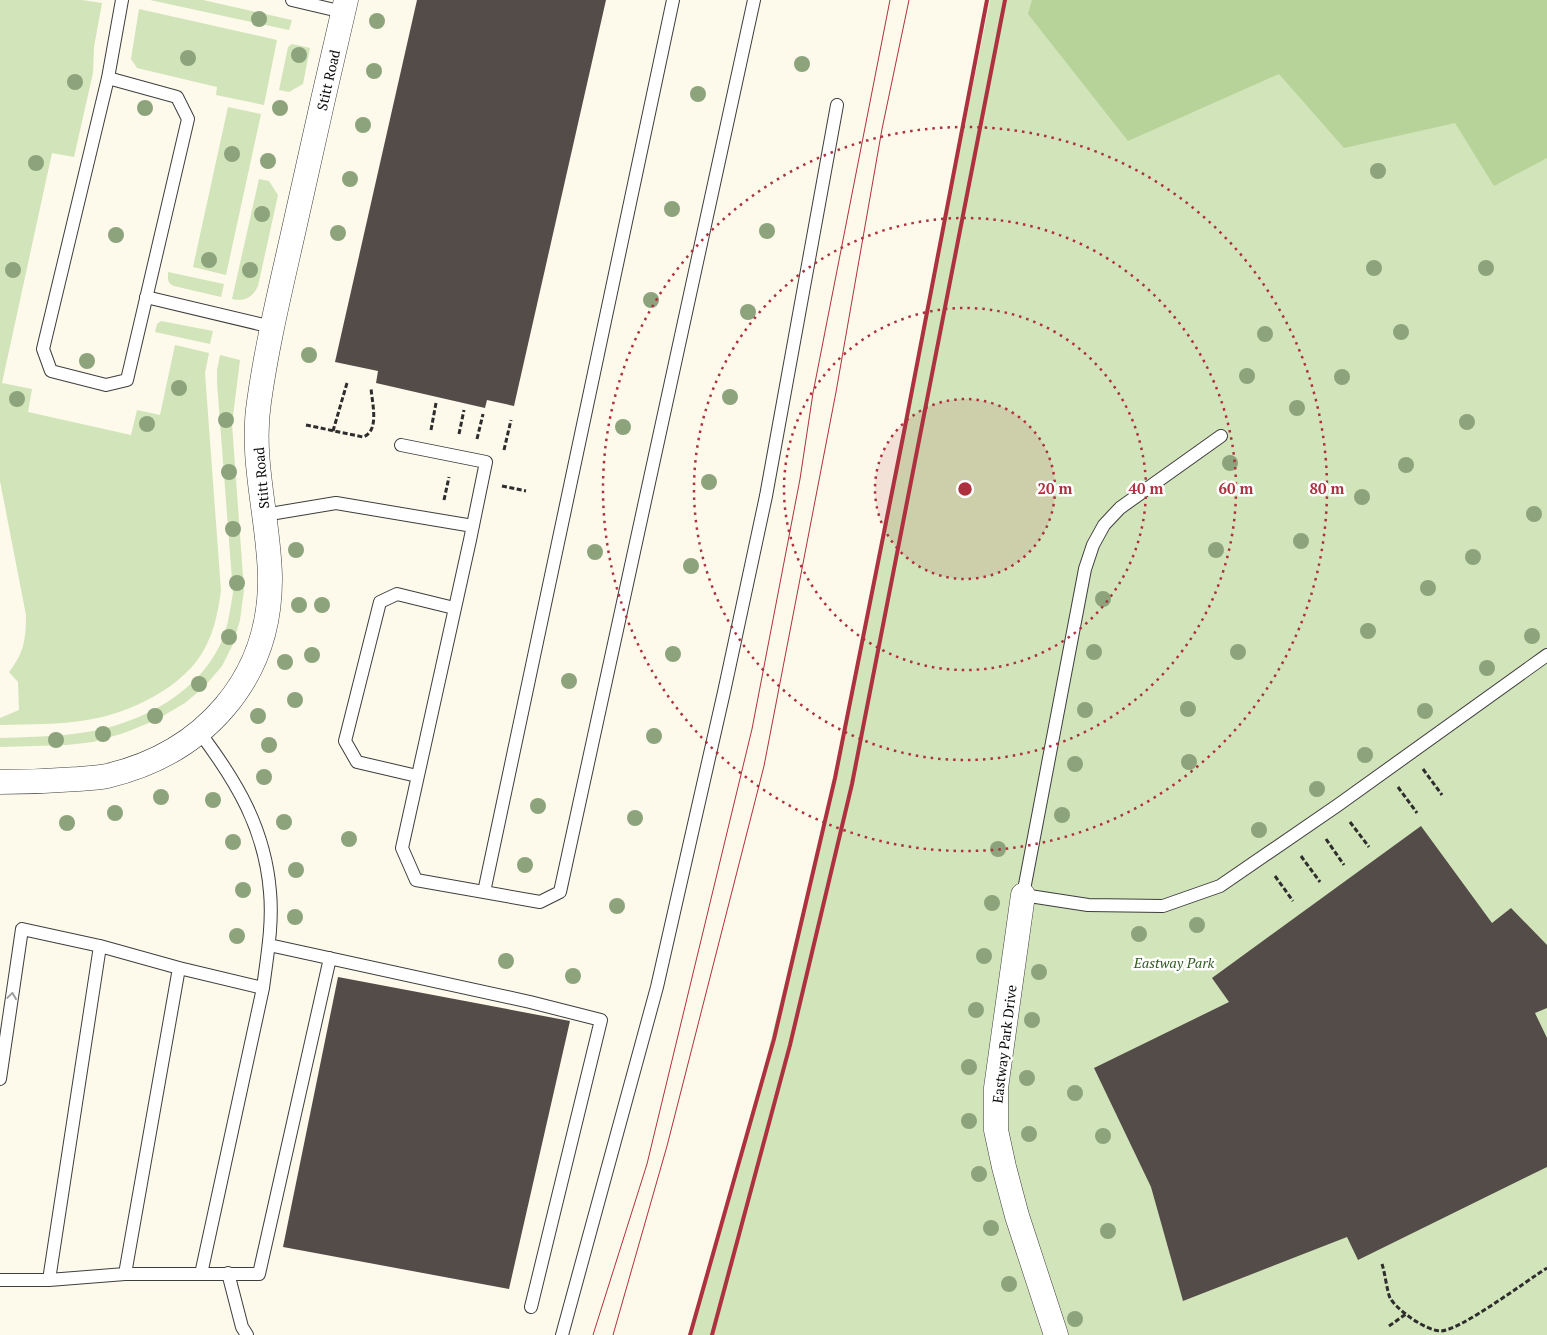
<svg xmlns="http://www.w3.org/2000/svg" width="1547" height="1335" viewBox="0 0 1547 1335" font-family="'PT Serif',serif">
<rect width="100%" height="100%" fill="#fdf9eb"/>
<path fill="#d2e4b9" d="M 0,0 L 82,0 L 102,3 L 94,47 L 93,73 L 74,157 L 52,153 L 2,383 L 32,389 L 28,412 L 131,435 L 137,410 L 160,415 L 175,345 L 209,353 L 205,373 L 221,591 C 218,611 215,628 206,646 C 187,686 129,714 87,720 C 59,725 29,724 0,725 L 0,718 L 19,710 L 18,682 L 9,672 C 24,653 26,639 26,615 L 0,481 Z
M 150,0 L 203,0 L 292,20 L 289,30 Z
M 990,0 L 1547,0 L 1547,1335 L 691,1335 L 741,1163 L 833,785 Z
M 139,9 L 277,40 L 264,105 L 216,95 L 217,87 L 137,68 L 131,59 Z
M 292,44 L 310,48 L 303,84 L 289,92 L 279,90 L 288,47 Z
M 228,107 L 261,114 L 226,275 L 193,267 Z
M 259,179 L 269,181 L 278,195 L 258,286 C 253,297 245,302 232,299 Z
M 168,272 L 224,284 L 221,297 L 174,286 C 167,283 168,279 168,272 Z
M 161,321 L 213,331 L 210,344 L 155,332 L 157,324 Z
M 220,355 L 240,360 L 232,424 L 244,590 L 240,620 L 233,644 L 222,666 L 205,686 L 185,703 L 156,720 L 124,733 L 93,742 L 67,745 L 0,747 L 0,738 C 24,737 49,737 73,734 C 130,728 194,699 220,645 C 228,629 230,610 233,593 L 217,383 L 217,370 Z"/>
<path fill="#b7d399" d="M 1032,0 L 1547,0 L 1547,158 L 1494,186 L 1455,123 L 1344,148 L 1279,74 L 1128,141 L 1028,14 Z"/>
<path fill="#534c49" d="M 417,0 L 606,0 L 514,406 L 487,400 L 485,408 L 376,383 L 378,371 L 335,362 Z
M 1421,826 L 1492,923 L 1511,908 L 1547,945 L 1547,1008 L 1535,1013 L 1547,1038 L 1547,1167 L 1358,1260 L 1347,1237 L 1183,1301 L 1151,1187 L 1094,1068 L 1229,1002 L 1212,978 Z
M 338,977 L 570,1021 L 509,1289 L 283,1247 Z"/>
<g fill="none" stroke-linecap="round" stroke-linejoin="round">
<defs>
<path id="service" d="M 292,0 L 343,12
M 108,78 L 177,97 L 188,119 L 127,380 L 106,385 L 51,371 L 43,349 L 108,78 L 122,0
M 146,297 L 272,327
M 1221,436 L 1120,508 L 1104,525 L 1093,545 L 1085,569 L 1023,895 L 1088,905 L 1163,906 L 1220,886 L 1338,805 L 1547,655
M 401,445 L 486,462 L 470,540 L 402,848 L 416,880 L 540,902 L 560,892 L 754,0
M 264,515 L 336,503 L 473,526
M 417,776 L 357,762 L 345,741 L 380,602 L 397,594 L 454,608
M 484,892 L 673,0
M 269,945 L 530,1002 L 601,1020 L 531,1307
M 179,968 L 263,988
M 0,1079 L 22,929 L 100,946 L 179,968 L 125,1274 L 49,1280 L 100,946
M 228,1273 L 242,1327 L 247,1335
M 125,1274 L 201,1274 L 263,988 C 267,957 273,924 270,892 C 265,829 237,782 200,733
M 201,1274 L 259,1274 L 330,958
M 0,1280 L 49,1280
M 562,1335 L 657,987 L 724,692 L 766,496 L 837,105"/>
<path id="minor" d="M 0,782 C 26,782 52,781 78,779 C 88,778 98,778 107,776 C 204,753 271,679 270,577 C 269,519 250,460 259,402 C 267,344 281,287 294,229 C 311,153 328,76 346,0
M 1023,895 L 996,1088 L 996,1130 L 1004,1167 L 1017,1216 L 1056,1335"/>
</defs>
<use href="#service" stroke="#3e3e3e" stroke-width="14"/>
<use href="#minor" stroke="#3e3e3e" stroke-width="25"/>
<path stroke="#2d2d2d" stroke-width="3" stroke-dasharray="5 2.5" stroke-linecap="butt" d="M 306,425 L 363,437 C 380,431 372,403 371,388
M 431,430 L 436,403
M 333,431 L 347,383
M 459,434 L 464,410
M 477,439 L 483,414
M 504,450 L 511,420
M 502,486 L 526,491
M 444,500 L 449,477
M 1423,769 L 1442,795
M 1398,787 L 1417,813
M 1350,822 L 1369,847
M 1326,839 L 1344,865
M 1301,856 L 1320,882
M 1275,876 L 1293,901
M 1382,1264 C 1385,1273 1387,1291 1390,1298 C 1397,1310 1426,1331 1441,1331 C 1461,1330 1526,1281 1547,1268
M 1389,1326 L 1406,1314"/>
<use href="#service" stroke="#fff" stroke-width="12"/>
<use href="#minor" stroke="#fff" stroke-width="24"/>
<path stroke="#ae313f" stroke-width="1" d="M 593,1335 L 647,1164 L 752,729 L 800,479 L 813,393 L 890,0
M 613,1335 L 667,1146 L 764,766 L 836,392 L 882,129 L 909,0"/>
<path stroke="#ae313f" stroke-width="4" d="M 690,1335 L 774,1039 L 835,778 L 904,432 L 987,0
M 712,1335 L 790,1045 L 852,784 L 1005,0"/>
</g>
<g fill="#8da37c">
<circle cx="259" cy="19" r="8"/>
<circle cx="377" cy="21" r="8"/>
<circle cx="299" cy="55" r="8"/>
<circle cx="188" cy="58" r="8"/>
<circle cx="802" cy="64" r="8"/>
<circle cx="374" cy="71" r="8"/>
<circle cx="75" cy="82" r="8"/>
<circle cx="698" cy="94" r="8"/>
<circle cx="145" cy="108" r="8"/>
<circle cx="280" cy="108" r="8"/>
<circle cx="363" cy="125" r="8"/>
<circle cx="232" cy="154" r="8"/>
<circle cx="268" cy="161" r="8"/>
<circle cx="36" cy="163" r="8"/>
<circle cx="1378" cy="171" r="8"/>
<circle cx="350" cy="179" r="8"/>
<circle cx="672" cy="209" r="8"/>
<circle cx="262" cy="214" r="8"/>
<circle cx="767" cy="231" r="8"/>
<circle cx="338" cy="233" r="8"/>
<circle cx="116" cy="235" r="8"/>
<circle cx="209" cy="260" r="8"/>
<circle cx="1374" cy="268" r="8"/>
<circle cx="1486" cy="268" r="8"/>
<circle cx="13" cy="270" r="8"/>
<circle cx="250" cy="270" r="8"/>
<circle cx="651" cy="300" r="8"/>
<circle cx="748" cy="312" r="8"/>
<circle cx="1401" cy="332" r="8"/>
<circle cx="1265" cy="334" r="8"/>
<circle cx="309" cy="355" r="8"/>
<circle cx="87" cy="361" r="8"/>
<circle cx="1247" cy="376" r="8"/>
<circle cx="1342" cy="377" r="8"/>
<circle cx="179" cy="388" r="8"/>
<circle cx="730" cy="397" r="8"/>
<circle cx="17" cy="399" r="8"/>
<circle cx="1297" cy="408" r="8"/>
<circle cx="226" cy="420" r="8"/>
<circle cx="1467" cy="422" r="8"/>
<circle cx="147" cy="424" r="8"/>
<circle cx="623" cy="427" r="8"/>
<circle cx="1230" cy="463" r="8"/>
<circle cx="1406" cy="465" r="8"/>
<circle cx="229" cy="472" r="8"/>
<circle cx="709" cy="482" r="8"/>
<circle cx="1362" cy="497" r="8"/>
<circle cx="1534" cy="514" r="8"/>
<circle cx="233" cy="529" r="8"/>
<circle cx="1301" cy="541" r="8"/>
<circle cx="296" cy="550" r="8"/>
<circle cx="1216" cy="550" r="8"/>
<circle cx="595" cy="552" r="8"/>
<circle cx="1473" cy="557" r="8"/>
<circle cx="691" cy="566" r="8"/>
<circle cx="237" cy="583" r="8"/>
<circle cx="1428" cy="588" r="8"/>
<circle cx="1103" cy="599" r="8"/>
<circle cx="299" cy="605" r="8"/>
<circle cx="322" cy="605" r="8"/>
<circle cx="1368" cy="631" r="8"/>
<circle cx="1532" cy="636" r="8"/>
<circle cx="229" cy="637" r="8"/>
<circle cx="1094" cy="652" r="8"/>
<circle cx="1238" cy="652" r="8"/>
<circle cx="673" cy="654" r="8"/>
<circle cx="312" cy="655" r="8"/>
<circle cx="285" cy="662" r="8"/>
<circle cx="1487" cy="668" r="8"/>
<circle cx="569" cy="681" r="8"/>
<circle cx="199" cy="684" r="8"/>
<circle cx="295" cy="700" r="8"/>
<circle cx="1188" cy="709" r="8"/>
<circle cx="1085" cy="710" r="8"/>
<circle cx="1425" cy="711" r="8"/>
<circle cx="155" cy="716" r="8"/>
<circle cx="258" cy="716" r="8"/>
<circle cx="103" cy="734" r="8"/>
<circle cx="654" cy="736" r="8"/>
<circle cx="56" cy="740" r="8"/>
<circle cx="269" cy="745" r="8"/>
<circle cx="1365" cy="755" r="8"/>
<circle cx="1189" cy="762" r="8"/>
<circle cx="1075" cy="764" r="8"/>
<circle cx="264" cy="777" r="8"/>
<circle cx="1317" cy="789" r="8"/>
<circle cx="161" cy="797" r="8"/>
<circle cx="213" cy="800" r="8"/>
<circle cx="538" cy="806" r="8"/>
<circle cx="115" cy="813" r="8"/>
<circle cx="1062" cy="815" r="8"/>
<circle cx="635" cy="818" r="8"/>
<circle cx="284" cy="822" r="8"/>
<circle cx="67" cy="823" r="8"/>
<circle cx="1259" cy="830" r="8"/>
<circle cx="349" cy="839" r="8"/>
<circle cx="233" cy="842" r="8"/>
<circle cx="998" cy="849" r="8"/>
<circle cx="525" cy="865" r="8"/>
<circle cx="296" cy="870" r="8"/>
<circle cx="243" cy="890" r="8"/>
<circle cx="992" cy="903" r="8"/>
<circle cx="617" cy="906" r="8"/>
<circle cx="295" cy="917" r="8"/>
<circle cx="1197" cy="925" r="8"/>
<circle cx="1139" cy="934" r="8"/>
<circle cx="237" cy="936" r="8"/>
<circle cx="984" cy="956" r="8"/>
<circle cx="506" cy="961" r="8"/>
<circle cx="1039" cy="972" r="8"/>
<circle cx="573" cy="976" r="8"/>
<circle cx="976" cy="1010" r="8"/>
<circle cx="1032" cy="1020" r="8"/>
<circle cx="969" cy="1067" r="8"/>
<circle cx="1027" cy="1078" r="8"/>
<circle cx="1075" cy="1093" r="8"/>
<circle cx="969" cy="1121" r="8"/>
<circle cx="1029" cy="1134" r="8"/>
<circle cx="1103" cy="1136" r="8"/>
<circle cx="979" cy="1174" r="8"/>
<circle cx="991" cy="1228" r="8"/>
<circle cx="1108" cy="1231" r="8"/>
<circle cx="1009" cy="1284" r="8"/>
<circle cx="1075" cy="1319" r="8"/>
</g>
<defs><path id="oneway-chevron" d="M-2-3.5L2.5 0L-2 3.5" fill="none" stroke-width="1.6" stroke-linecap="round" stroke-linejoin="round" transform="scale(1.25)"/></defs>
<use stroke="#9d9d9d" href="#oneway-chevron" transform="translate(12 996) rotate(-82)"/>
<circle cx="965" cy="489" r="90" fill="#ae313f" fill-opacity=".12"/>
<g fill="none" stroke="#ae313f" stroke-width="2.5" stroke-dasharray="2.5 5">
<circle cx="965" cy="489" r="90"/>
<circle cx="965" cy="489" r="181"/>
<circle cx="965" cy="489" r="271"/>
<circle cx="965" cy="489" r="362"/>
</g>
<g text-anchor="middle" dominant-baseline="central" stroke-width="5" stroke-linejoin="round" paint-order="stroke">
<g font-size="14" fill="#0b0b0b" stroke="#fff">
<text transform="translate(328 80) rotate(-77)">Stitt Road</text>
<text transform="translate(261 478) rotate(-95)">Stitt Road</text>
<text transform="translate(1004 1044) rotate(-83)">Eastway Park Drive</text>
</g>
<g font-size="14" font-style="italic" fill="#325c22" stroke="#fff">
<text x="1174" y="962">Eastway Park</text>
</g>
</g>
<circle cx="965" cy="489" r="8" fill="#ae313f" stroke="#fff" stroke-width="2.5"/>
<g font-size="15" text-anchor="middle" font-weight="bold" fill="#ae313f" stroke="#fff" stroke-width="5" stroke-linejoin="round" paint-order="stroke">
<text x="1055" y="494">20 m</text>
<text x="1146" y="494">40 m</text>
<text x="1236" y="494">60 m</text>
<text x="1327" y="494">80 m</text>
</g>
</svg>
